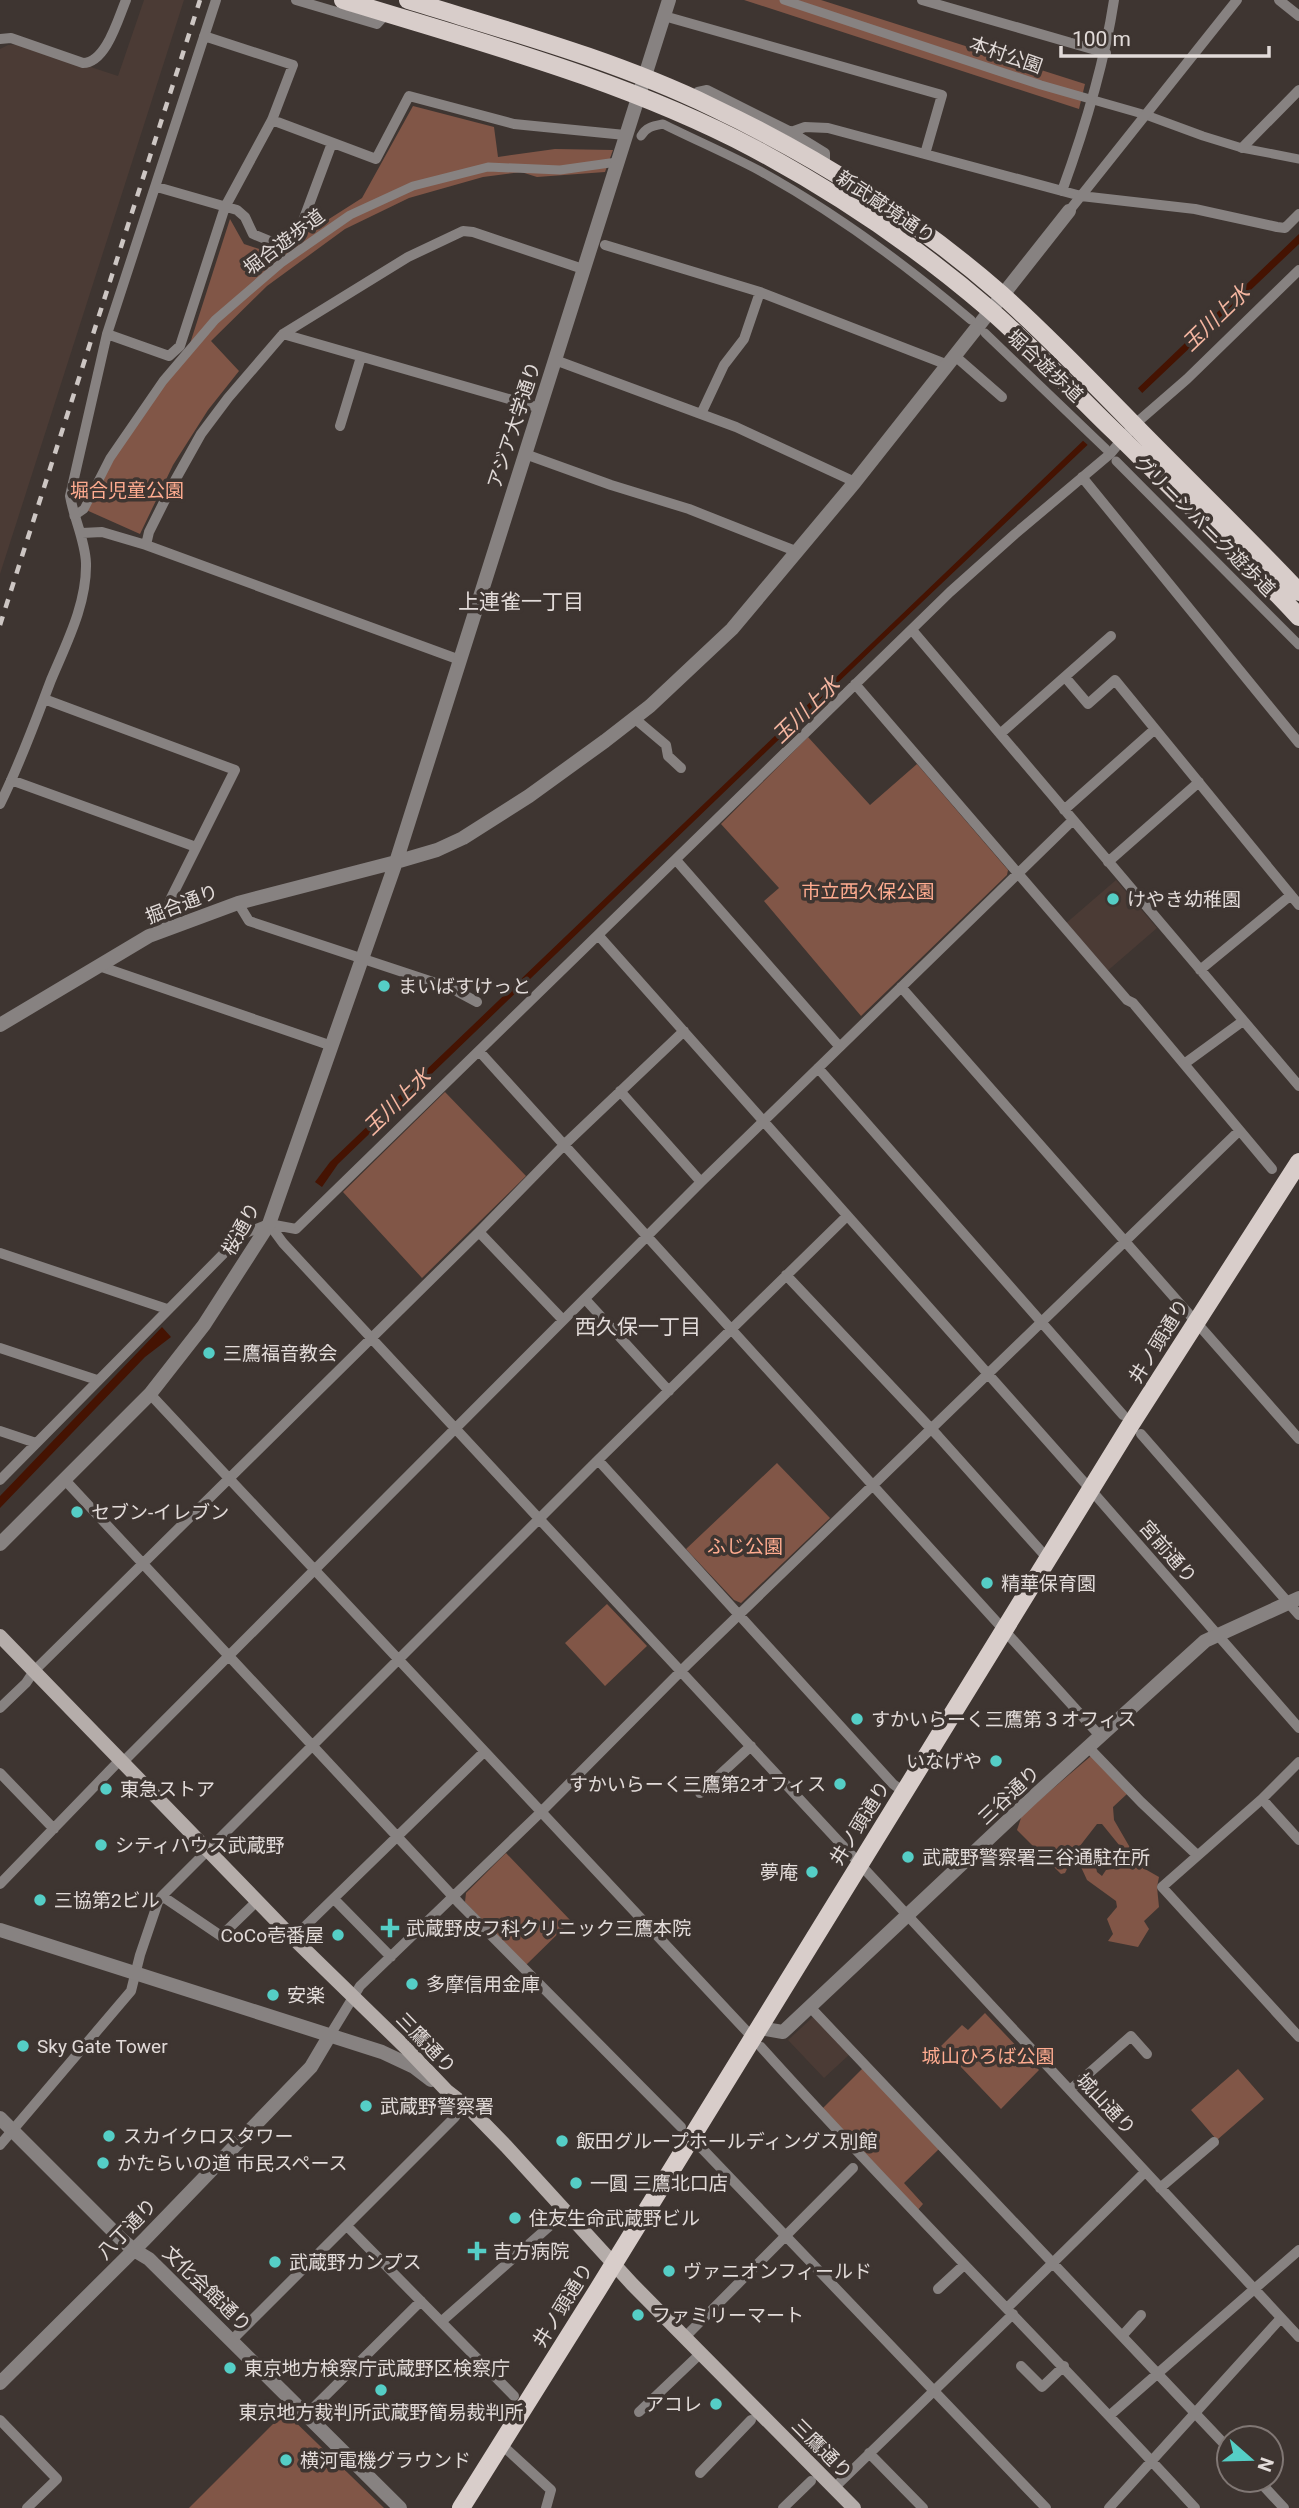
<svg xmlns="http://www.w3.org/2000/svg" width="1299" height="2508" viewBox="0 0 1299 2508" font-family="Roboto,'Noto Sans JP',sans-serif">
<rect width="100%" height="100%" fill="#3e3531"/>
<path fill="#4b3b35" d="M 144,0 L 184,0 L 0,574 L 0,49 L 8,45 L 21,44 L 118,76 Z
M 1116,880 L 1157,928 L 1105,973 L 1064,925 Z
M 813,2017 L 850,2054 L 824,2078 L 788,2040 Z"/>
<path fill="#815647" d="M 744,0 L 821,0 L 1085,84 L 1079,109 Z
M 413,106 L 494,127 L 498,157 L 555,149 L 613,150 L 605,172 L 537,177 L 521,172 L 483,177 L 409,198 L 345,229 L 267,286 L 211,341 L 239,371 L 208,410 L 173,465 L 140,534 L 84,509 L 110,458 L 187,353 L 230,219 L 244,244 L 274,254 L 362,198 Z
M 808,737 L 870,805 L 917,764 L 1008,870 L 1007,875 L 861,1016 L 764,901 L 779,888 L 721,824 Z
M 445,1092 L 526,1176 L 422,1278 L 343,1192 Z
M 777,1463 L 830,1518 L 741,1603 L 734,1600 L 686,1549 Z
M 607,1604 L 647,1646 L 605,1686 L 565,1643 Z
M 1091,1756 L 1127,1794 L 1113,1807 L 1114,1820 L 1136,1858 L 1145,1869 L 1159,1877 L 1157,1887 L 1159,1907 L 1144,1921 L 1149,1929 L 1138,1947 L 1108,1941 L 1113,1934 L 1107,1919 L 1117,1907 L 1116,1901 L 1087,1880 L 1081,1867 L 1087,1861 L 1095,1862 L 1097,1872 L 1102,1876 L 1106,1870 L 1113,1869 L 1128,1856 L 1102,1824 L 1097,1824 L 1076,1851 L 1065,1873 L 1061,1874 L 1017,1830 L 1022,1815 Z
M 506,1853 L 571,1921 L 526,1965 L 465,1902 L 466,1893 Z
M 985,2013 L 1039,2070 L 1001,2109 L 941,2046 L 962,2025 L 968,2030 Z
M 863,2068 L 939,2149 L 904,2183 L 923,2204 L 917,2211 L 821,2110 Z
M 1238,2069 L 1264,2099 L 1217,2140 L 1191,2110 Z
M 285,2412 L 384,2508 L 189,2508 Z"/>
<path fill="#451302" d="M 1299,234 L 1299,244 L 879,643 L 338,1164 L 322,1187 L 315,1182 L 330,1162 Z
M 162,1327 L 171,1337 L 145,1357 L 0,1508 L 0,1496 Z"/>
<path fill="#3e3531" d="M 1135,385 L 1144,395 L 1090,447 L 1080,438 Z"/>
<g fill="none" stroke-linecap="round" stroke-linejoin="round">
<path stroke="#878281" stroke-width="9" d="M 784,0 L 1041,85 L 1146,115 L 1203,136 L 1242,148 L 1299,159
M 641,136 C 646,127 653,126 663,124 C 695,140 728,154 760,171 C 836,213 905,264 971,320
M 985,333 L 1106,449
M 1116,461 L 1299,645
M 74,516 L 84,509 L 110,458 L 163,381 L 215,320 L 281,263 L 350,215 L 413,186 L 488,167 L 560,170 L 617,162"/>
<path stroke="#878281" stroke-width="10" d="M 296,0 L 377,24 L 387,13
M 922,0 L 1106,53
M 1279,0 L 1299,16
M 664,16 L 942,95 L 925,154
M 0,39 L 11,38 L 83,63 C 106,63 118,19 126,0
M 694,99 L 698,92 L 707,90 L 791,132 L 825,153 L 825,160 L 822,166
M 272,120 L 376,159 L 409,96 L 514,124 L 625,135
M 791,132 L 805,127 L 828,128 L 1081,196 L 1195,209 L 1277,227 L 1285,228 L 1299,214
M 1242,148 L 1299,90
M 157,187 L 237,210 L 245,217 L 253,234 L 282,246 L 297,237 L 332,143
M 1062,191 C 1085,128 1104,66 1114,0
M 1069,211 L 1237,0
M 605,245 L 760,292 L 948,365
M 107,334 L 169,356 L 180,346 L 225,207 L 272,120 L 293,65 L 204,36
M 283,334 L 540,408
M 955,356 L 1002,397
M 555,360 L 736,427 L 855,482
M 701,414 L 724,365 L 744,339 L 760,292
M 340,426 L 361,357
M 525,454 L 611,485 L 689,509 L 798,552
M 1082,477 L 1299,743
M 82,533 L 102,532 L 146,545 L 460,660
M 146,545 L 149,532 L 173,484 L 201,434 L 228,398 L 283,334 L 408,257 L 463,231 L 473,232 L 583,269
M 912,630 L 1299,1086
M 1065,677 L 1088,704 L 1115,680 L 1299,905
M 855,684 L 1127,1000 L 1133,1003 L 1272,1169
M 44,699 L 235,770 L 171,898 L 164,920 L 165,931
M 634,718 L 666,745 L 668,756 L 681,768
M 1000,734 L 1111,636
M 11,780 L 196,847
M 0,804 C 20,764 35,722 51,680 C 66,644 87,604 86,563 C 85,540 74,519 70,496 L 107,334 L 216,0
M 1064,810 L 1155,729
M 676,860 L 839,1046
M 1108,862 L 1199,782
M 238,903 L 249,921 L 451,988 L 477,1002
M 599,936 L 1091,1490 L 1299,1728
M 99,966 L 332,1046
M 1200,970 L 1291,895
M 901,987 L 1299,1439
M 479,1051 L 1101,1737
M 1184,1064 L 1243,1021
M 818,1068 L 1123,1415
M 620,1091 L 701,1182
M 269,1224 L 283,1243 L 1299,2337
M 479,1232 L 563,1320
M 0,1253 L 167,1309
M 786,1275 L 938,1436 L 1048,1559
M 585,1299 L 669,1391
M 0,1348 L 97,1380
M 150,1394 L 753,2038
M 0,1431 L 36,1443
M 1141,1434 L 1299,1615
M 598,1460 L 893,1784 L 904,1792
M 64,1479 L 460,1904 L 681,2127
M 0,1480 L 243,1234 L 269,1224 L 296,1229 L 950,592 L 1015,534 L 1110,454 L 1134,425 L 1187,379 L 1299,270
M 0,1708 L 26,1683 L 34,1671 L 479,1232 L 565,1144 L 684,1031
M 1089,1748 L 1141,1802 L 1197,1855
M 1299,1762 L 1262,1799 L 1162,1887 L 1299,2037
M 122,1763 L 701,1182 L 1073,820
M 0,1773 L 54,1829
M 700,1793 L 751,1746
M 1262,1799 L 1299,1840
M 0,1884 L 119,1761
M 162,1896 L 221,1936 L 257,1901
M 334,1899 L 391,1957
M 293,1938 L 484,1752
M 810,2007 L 1229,2449
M 330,2035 L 360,1986 L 540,1813 L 688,1664 L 1239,1131
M 761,2047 C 902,2204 1052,2352 1195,2508
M 1070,2090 L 1131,2036 L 1147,2054
M 691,2137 L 1046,2508
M 0,2145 L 131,1991 L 140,1955 L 158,1902 L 162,1896 L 598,1460 L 847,1216
M 1160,2188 L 1214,2142
M 347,2226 L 514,2396
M 938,2289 L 964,2265
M 1007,2308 L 1145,2172
M 442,2321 L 553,2223
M 1122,2336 L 1141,2315
M 685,2337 L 853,2168
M 232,2340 L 455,2117
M 1021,2366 L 1042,2387 L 1064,2366
M 639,2412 L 701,2353
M 307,2414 L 421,2301
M 1109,2416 L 1299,2250
M 0,2420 L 57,2479 L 27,2508
M 501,2444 L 551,2490 L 546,2508
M 869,2453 L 923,2508
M 700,2473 L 751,2420
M 1258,2480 L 1284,2508
M 834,2488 L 1013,2314
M 783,2508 L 811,2481
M 1109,2508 L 1281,2318"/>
<path stroke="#878281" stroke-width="14" d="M 0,1025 L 149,936 L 238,903 L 396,862 L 437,850 L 463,838 L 529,796 L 605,741 L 650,706 L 732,629 L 855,482 L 1069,211
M 0,1544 L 150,1394 L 204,1325 L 269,1224 L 396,862 L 669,0
M 0,1930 L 382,2052 L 414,2067 L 431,2080
M 759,2028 L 783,2032 L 1031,1799 L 1205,1641 L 1299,1598
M 0,2118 L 122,2240 L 134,2250 L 149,2259 L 400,2508
M 0,2383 L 145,2239 L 311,2067 L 330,2035"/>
<path stroke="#b5adaa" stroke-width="14" d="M 0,1636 L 293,1938 L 406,2048 L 447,2091 L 469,2108 L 506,2146 L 632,2284 L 854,2508"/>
<path stroke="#d8cdca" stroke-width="18" d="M 343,0 C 482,43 624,80 753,148 C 837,193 917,247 989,309 C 1033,347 1072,391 1114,431 C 1176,492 1240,554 1299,617
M 408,0 C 511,32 615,60 712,107 C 815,156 915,219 1001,294 C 1048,336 1093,383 1137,428 C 1191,483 1246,536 1299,592
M 461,2508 L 597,2291 L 1131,1424 L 1299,1162"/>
<path stroke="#cdc6c3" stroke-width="4.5" stroke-dasharray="9 9" stroke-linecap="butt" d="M 0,625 L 200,0"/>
</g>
<g fill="#55cec6" stroke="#3e3531" stroke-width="2.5">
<circle cx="1113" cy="899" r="7"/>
<circle cx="384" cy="986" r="7"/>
<circle cx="209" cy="1353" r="7"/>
<circle cx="77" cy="1512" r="7"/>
<circle cx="987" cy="1583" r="7"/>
<circle cx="857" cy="1719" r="7"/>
<circle cx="996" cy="1761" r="7"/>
<circle cx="840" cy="1784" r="7"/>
<circle cx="106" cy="1789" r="7"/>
<circle cx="101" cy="1845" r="7"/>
<circle cx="908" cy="1857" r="7"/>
<circle cx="812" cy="1872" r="7"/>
<circle cx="40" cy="1900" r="7"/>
<path d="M386.5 1917.5h7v7h7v7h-7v7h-7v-7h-7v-7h7z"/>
<circle cx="338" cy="1935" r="7"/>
<circle cx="412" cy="1984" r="7"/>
<circle cx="273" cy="1995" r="7"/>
<circle cx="23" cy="2046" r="7"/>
<circle cx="366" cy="2106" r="7"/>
<circle cx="109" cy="2136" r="7"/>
<circle cx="562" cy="2141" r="7"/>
<circle cx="103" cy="2163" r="7"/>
<circle cx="576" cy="2183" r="7"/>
<circle cx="515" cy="2218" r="7"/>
<path d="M473.5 2240.5h7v7h7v7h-7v7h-7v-7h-7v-7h7z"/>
<circle cx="275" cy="2262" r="7"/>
<circle cx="669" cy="2271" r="7"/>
<circle cx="638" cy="2315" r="7"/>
<circle cx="230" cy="2368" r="7"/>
<circle cx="381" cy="2390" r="7"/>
<circle cx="716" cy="2404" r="7"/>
<circle cx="286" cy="2460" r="7"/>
</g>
<g text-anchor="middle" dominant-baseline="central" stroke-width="7" stroke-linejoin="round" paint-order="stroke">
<g font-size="19" fill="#e2dbd9" stroke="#3e3531">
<text transform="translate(1006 55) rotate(19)">本村公園</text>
<text transform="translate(886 207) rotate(34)">新武蔵境通り</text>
<text transform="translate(284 242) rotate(-37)">堀合遊歩道</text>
<text transform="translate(1045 366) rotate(43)">堀合遊歩道</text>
<text transform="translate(514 425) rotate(-72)">アジア大学通り</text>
<text transform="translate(1205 526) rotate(45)">グリーンパーク遊歩道</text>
<text transform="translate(182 904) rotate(-21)">掘合通り</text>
<text transform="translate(241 1229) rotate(-61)">桜通り</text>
<text transform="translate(1159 1341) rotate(-58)">井ノ頭通り</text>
<text transform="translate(1168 1552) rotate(49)">宮前通り</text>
<text transform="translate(1009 1795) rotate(-43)">三谷通り</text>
<text transform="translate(860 1823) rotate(-58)">井ノ頭通り</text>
<text transform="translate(426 2043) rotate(46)">三鷹通り</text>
<text transform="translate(1106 2104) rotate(47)">城山通り</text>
<text transform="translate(127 2229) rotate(-46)">八丁通り</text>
<text transform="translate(207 2289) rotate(44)">文化会館通り</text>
<text transform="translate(563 2305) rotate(-58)">井ノ頭通り</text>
<text transform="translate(822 2449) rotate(45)">三鷹通り</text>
</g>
<g font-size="19" fill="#ffac90" stroke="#3e3531">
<text x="127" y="490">堀合児童公園</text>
<text x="868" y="891">市立西久保公園</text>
<text x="745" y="1546">ふじ公園</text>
<text x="988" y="2056">城山ひろば公園</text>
</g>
<g font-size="19" fill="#e2dbd9" stroke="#3e3531" text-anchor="start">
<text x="1127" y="899">けやき幼稚園</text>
<text x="398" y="986">まいばすけっと</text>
<text x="223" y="1353">三鷹福音教会</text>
<text x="91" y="1512">セブン-イレブン</text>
<text x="1001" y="1583">精華保育園</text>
<text x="871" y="1719">すかいらーく三鷹第３オフィス</text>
<text x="982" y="1761" text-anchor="end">いなげや</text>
<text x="826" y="1784" text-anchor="end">すかいらーく三鷹第2オフィス</text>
<text x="120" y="1789">東急ストア</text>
<text x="115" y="1845">シティハウス武蔵野</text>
<text x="922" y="1857">武蔵野警察署三谷通駐在所</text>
<text x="798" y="1872" text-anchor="end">夢庵</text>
<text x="54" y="1900">三協第2ビル</text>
<text x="406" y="1928">武蔵野皮フ科クリニック三鷹本院</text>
<text x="324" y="1935" text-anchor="end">CoCo壱番屋</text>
<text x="426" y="1984">多摩信用金庫</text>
<text x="287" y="1995">安楽</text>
<text x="37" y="2046">Sky Gate Tower</text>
<text x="380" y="2106">武蔵野警察署</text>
<text x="123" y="2136">スカイクロスタワー</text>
<text x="576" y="2141">飯田グループホールディングス別館</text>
<text x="117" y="2163">かたらいの道 市民スペース</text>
<text x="590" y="2183">一圓 三鷹北口店</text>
<text x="529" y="2218">住友生命武蔵野ビル</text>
<text x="493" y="2251">吉方病院</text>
<text x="289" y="2262">武蔵野カンプス</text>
<text x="683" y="2271">ヴァニオンフィールド</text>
<text x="652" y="2315">ファミリーマート</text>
<text x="244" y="2368">東京地方検察庁武蔵野区検察庁</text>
<text x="702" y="2404" text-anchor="end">アコレ</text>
<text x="381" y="2412" text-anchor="middle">東京地方裁判所武蔵野簡易裁判所</text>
<text x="300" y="2460">横河電機グラウンド</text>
</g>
<g font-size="21" font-style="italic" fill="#f5b6a1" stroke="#3e3531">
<text transform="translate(1216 318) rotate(-44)">玉川上水</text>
<text transform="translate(806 710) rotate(-44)">玉川上水</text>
<text transform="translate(397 1102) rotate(-44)">玉川上水</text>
</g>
<g font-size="21" fill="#e2dbd9" stroke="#3e3531">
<text x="521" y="602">上連雀一丁目</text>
<text x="638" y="1327">西久保一丁目</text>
</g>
</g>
<g transform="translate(1250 2459) rotate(110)"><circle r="33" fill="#3e3531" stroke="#807774" stroke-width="2"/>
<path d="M0-5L12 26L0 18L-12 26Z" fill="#55cec6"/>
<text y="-10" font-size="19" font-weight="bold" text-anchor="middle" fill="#e2dbd9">N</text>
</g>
<path d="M1061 46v10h208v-10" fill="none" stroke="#e2dbd9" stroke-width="3.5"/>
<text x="1072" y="46" font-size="21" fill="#e2dbd9" stroke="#3e3531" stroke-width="5" paint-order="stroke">100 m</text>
</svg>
